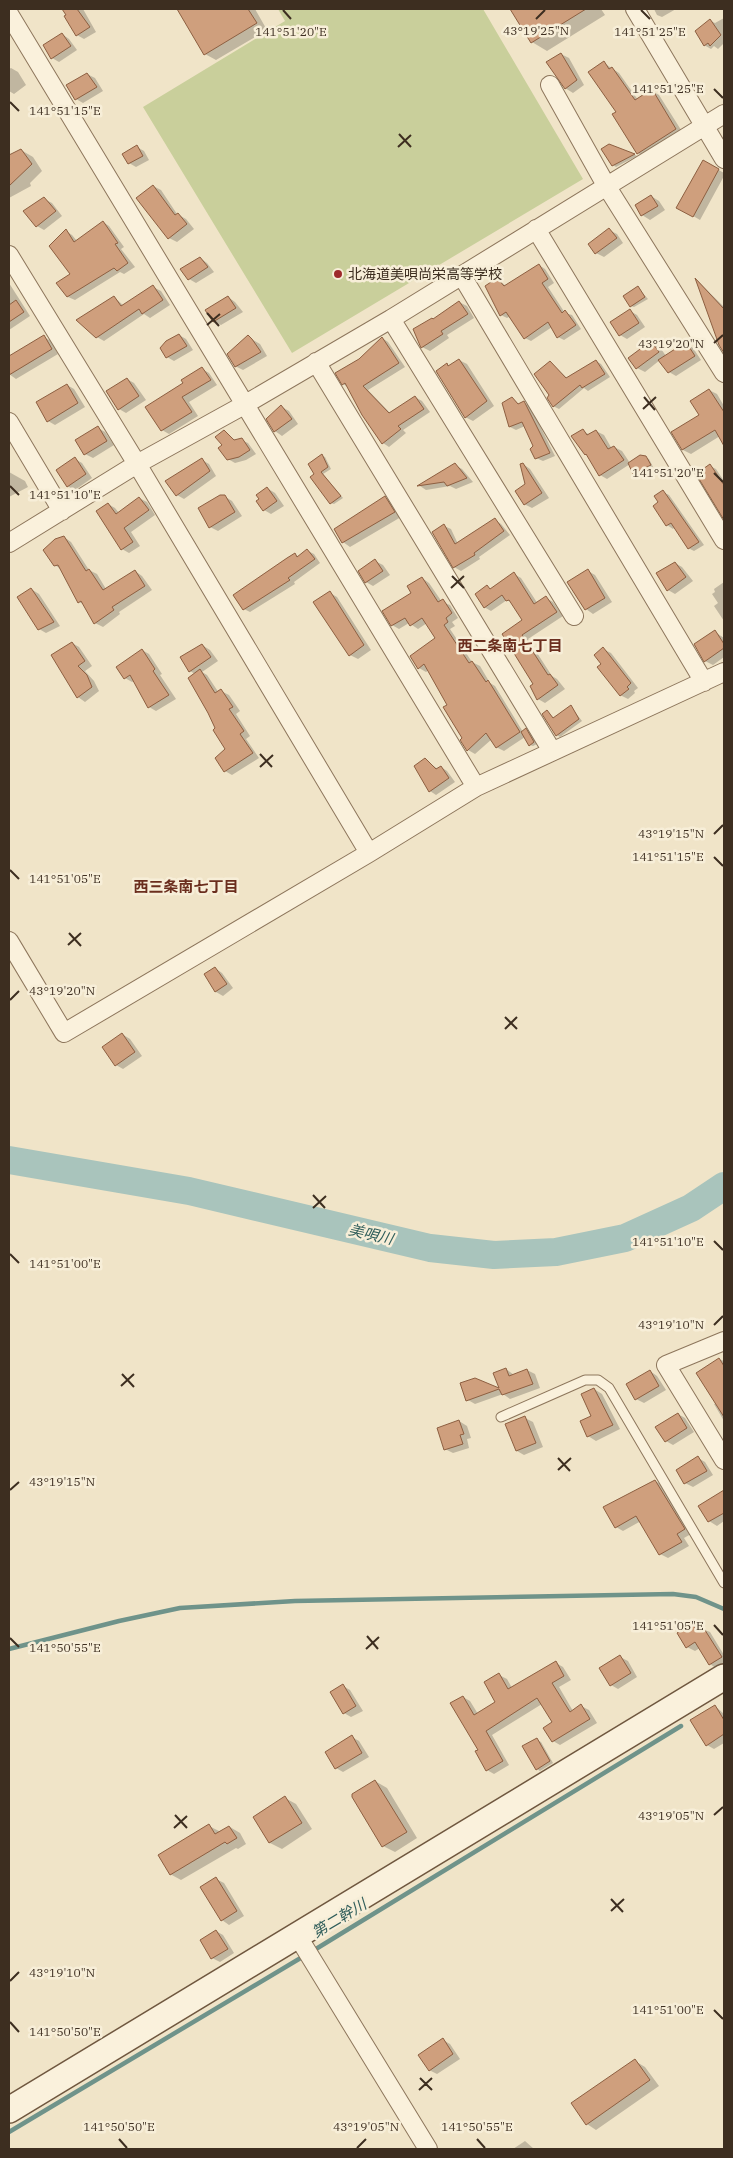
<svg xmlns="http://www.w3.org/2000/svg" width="733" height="2158" viewBox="0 0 733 2158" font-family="'IBM Plex Serif','Noto Sans JP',serif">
<rect width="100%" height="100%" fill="#f0e4c8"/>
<path fill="#c9cf9b" d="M 278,9 L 483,9 L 583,179 L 292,353 L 143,107 L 285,21 Z"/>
<path fill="#0003" d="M 64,9 L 83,9 L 96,32 L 84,39 L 77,35 Z
M 179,9 L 255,9 L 267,30 L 216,60 L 205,54 Z
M 512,9 L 601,9 L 605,15 L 547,51 L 532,42 Z
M 654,9 L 676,9 L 662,17 L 657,15 Z
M 724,18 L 724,43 L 718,49 L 714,46 L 711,49 L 704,45 L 711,21 L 715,23 Z
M 62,34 L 69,39 L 77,50 L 59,62 L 52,58 Z
M 561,54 L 569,58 L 584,85 L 573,93 L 565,88 Z
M 604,63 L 619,73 L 638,100 L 652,91 L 659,95 L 683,133 L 645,157 L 638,153 L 618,112 Z
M 11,68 L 18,72 L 26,85 L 14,94 L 9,91 L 9,69 Z
M 87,74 L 95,78 L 103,91 L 83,103 L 76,99 Z
M 609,145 L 635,155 L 637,156 L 616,167 L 613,165 Z
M 137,147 L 144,151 L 149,160 L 136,167 L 129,163 Z
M 21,150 L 33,157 L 42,171 L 30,183 L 31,186 L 9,198 L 9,157 Z
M 703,161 L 724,173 L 724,176 L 700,220 L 678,207 Z
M 153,186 L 161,190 L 177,214 L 186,219 L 194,229 L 177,242 L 169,238 L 137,198 Z
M 651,196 L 659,201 L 665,210 L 650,220 L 642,215 L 636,206 Z
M 44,199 L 52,203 L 62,216 L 44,230 L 37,226 Z
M 103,222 L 109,226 L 124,247 L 121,249 L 135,267 L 124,274 L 120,272 L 75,300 L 68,297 L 58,283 L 72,274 L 66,231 L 72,235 L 77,241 Z
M 609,230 L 617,234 L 623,243 L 604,257 L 596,253 Z
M 200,258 L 207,263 L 214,272 L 196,283 L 189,279 Z
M 539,265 L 545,269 L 554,283 L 548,287 L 565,313 L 572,315 L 581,329 L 564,340 L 558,337 L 552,327 L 531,341 L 525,338 L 511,316 L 507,318 L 501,315 L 497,279 L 506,286 Z
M 697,280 L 724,307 L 724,351 L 720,344 Z
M 9,283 L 30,316 L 9,330 Z
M 153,287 L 161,291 L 170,305 L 150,318 L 144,314 L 104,341 L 97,337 L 114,297 L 124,306 Z
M 638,288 L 648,299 L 634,307 L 631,306 Z
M 228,297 L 235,302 L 243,312 L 221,325 L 213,321 Z
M 459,302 L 467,306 L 474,318 L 447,335 L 449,338 L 430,351 L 422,347 L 415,330 L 434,320 Z
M 630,311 L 637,315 L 645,327 L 627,339 L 620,335 Z
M 179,335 L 186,339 L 193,350 L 174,361 L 167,357 Z
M 44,337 L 51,341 L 58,354 L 16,379 L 9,374 L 9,357 Z
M 248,337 L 260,344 L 267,356 L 243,370 L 235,366 Z
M 382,338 L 388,342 L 405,367 L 368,390 L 390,413 L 415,397 L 422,401 L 430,412 L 403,430 L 406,433 L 389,447 L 383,443 L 348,387 L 343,384 L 360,360 Z
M 651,342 L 659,346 L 666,356 L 686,344 L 693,348 L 701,360 L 676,376 L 669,372 L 660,360 L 645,372 L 637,368 Z
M 459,360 L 467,364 L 494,406 L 473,421 L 465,417 L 447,364 L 450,366 Z
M 596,361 L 601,364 L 610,377 L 588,391 L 584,388 L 559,409 L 553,406 L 551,396 L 551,363 L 567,378 Z
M 202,369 L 209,373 L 217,385 L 189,402 L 198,416 L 169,434 L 162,430 L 184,383 Z
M 127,379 L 134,383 L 146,400 L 126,413 L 119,409 Z
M 67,385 L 74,389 L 85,407 L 55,425 L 48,421 Z
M 709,390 L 717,394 L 724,406 L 724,438 L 720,436 L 691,454 L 683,450 L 673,432 L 701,415 Z
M 512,398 L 520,405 L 524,403 L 530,406 L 555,456 L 543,461 L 536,458 L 535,446 L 525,426 L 516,430 L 510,427 L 504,404 Z
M 282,407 L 289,411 L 298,424 L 282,436 L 275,431 L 268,420 Z
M 98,428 L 105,432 L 114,445 L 93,458 L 85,454 Z
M 224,431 L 236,441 L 241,440 L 248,443 L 256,454 L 246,460 L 235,463 L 228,459 L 224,446 Z
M 583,431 L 590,435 L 596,431 L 604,435 L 612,449 L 614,447 L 622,451 L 630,463 L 645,457 L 649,459 L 653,467 L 637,475 L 634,473 L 630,464 L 607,479 L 600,475 L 589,456 L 585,454 Z
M 322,456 L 325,457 L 331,469 L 323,474 L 343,498 L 334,504 L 331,503 L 315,474 Z
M 75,459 L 82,463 L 92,478 L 75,490 L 67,486 Z
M 202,460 L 209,464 L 216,476 L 184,499 L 177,495 Z
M 523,464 L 530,469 L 549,498 L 532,508 L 524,504 L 527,484 Z
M 455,465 L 462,469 L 473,482 L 456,489 L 450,486 L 426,490 L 420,486 Z
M 710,466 L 716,469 L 724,481 L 724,517 L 698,474 Z
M 9,472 L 25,481 L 28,487 L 9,497 Z
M 267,488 L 275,493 L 284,506 L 271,514 L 264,510 Z
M 663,492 L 669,495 L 704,545 L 694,551 L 688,548 L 675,527 L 673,529 L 667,525 L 660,503 Z
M 224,496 L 232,501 L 242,516 L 218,531 L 210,527 Z
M 139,498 L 147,502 L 155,515 L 131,532 L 140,546 L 129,553 L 122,549 L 108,504 L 115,508 L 119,513 Z
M 385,498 L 392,502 L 401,517 L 350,547 L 343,542 Z
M 495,520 L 501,524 L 510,535 L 479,557 L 480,559 L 461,571 L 454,567 L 444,526 L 451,529 L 458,544 Z
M 64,537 L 71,542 L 89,570 L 97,574 L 106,589 L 135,571 L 142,576 L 152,590 L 119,612 L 120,614 L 103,627 L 95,623 L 85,605 L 79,602 L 62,570 L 55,565 Z
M 308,551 L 314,554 L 320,563 L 294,582 L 295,584 L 250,612 L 244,609 L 295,554 L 299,557 Z
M 375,561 L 383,565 L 390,575 L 373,586 L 366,582 Z
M 675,563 L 682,567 L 693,581 L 675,594 L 668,590 Z
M 588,571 L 595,575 L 612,602 L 593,614 L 586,609 Z
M 514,574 L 521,578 L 538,604 L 546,598 L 553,602 L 563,616 L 528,639 L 552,676 L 557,679 L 565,689 L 545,703 L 538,699 L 532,686 L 535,684 L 503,634 L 524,621 L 513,603 L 507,600 L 491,611 L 484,607 L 487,587 L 491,589 Z
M 422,578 L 429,583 L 442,602 L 450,605 L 458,618 L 452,622 L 455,626 L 450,629 L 472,662 L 480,666 L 490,683 L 495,686 L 523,732 L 526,730 L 529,731 L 537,744 L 533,746 L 530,745 L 525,737 L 504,751 L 496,747 L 492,739 L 475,754 L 468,750 L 448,705 L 429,670 L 426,672 L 419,668 L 437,639 L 427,623 L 418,629 L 409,623 L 399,629 L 392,625 Z
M 724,582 L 724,621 L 714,606 L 718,603 L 712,594 L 715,592 L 714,589 Z
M 31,589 L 39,594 L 60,626 L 46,633 L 39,629 Z
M 330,593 L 337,597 L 371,650 L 358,659 L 350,655 Z
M 715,632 L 724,638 L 724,657 L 713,665 L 705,661 Z
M 72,643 L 79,647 L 92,666 L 85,671 L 94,681 L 99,691 L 85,702 L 78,697 Z
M 202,645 L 210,650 L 218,661 L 202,672 L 207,675 L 219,693 L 221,691 L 229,695 L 240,711 L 236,714 L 250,736 L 246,739 L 259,758 L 232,775 L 225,771 L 226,750 L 195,674 L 190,671 Z
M 603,649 L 611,653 L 638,688 L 634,691 L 635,693 L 628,699 L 620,695 Z
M 142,650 L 149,654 L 162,674 L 160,675 L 176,699 L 156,711 L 149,707 L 135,681 L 132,682 L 125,678 Z
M 571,707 L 582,721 L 560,737 L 557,735 L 547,712 L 554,718 Z
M 425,760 L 438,769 L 441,767 L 447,771 L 455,782 L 436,795 L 430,791 Z
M 215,968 L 222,973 L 233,988 L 223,996 L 216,992 Z
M 122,1034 L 130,1039 L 142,1056 L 123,1069 L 116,1065 Z
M 719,1359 L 724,1361 L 724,1421 L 714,1404 L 717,1403 Z
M 506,1369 L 514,1375 L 527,1370 L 535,1374 L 540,1388 L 510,1399 L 503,1394 L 475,1404 L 468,1400 L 475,1379 L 501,1390 Z
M 650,1371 L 657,1376 L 666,1390 L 644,1403 L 636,1399 Z
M 594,1389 L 602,1394 L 620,1429 L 596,1441 L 588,1436 Z
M 678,1414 L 685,1418 L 694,1432 L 673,1445 L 666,1441 Z
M 525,1418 L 533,1422 L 543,1447 L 524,1455 L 517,1451 Z
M 459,1421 L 467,1426 L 471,1438 L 467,1439 L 469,1448 L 453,1453 L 445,1449 Z
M 698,1458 L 705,1462 L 713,1475 L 693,1487 L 685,1483 Z
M 655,1481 L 663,1485 L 691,1534 L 684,1538 L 689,1546 L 668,1558 L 660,1554 L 641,1521 L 623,1531 L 616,1527 Z
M 723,1492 L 724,1521 L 717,1526 L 709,1521 L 700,1506 Z
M 692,1625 L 710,1632 L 724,1655 L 724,1664 L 717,1669 L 710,1664 L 700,1648 L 695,1651 L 687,1647 Z
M 620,1657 L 628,1661 L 637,1677 L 618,1689 L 611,1685 Z
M 556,1663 L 563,1667 L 571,1680 L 559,1687 L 573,1711 L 581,1706 L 589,1710 L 597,1723 L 560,1745 L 553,1741 L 553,1723 L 542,1704 L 492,1735 L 509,1765 L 494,1774 L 487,1770 L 463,1697 L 470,1701 L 478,1714 L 496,1703 L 499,1675 L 507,1679 L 512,1688 Z
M 343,1686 L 350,1690 L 363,1711 L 351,1717 L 344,1713 Z
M 715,1706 L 724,1714 L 724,1743 L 714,1749 L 707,1745 Z
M 352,1737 L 359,1741 L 369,1757 L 343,1772 L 336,1768 Z
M 537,1740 L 541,1742 L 553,1763 L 540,1771 L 537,1769 Z
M 375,1781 L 387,1788 L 417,1838 L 395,1852 L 383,1846 Z
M 285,1798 L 296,1804 L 312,1829 L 282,1849 L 270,1843 L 254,1817 Z
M 209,1826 L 221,1832 L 230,1827 L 240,1833 L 246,1844 L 238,1849 L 236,1848 L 181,1880 L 170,1874 Z
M 216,1879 L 224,1883 L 244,1916 L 229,1925 L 222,1920 Z
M 216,1931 L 223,1935 L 234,1953 L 220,1962 L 212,1958 Z
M 443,2040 L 450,2044 L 460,2059 L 437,2074 L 429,2070 Z
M 635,2061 L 645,2067 L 659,2086 L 596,2130 L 587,2124 Z
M 525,2141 L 534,2149 L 513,2149 Z"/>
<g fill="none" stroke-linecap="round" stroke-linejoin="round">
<path stroke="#6f938a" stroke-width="4.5" d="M 9,1649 L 119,1621 L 180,1608 L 295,1601 L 673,1594 L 696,1597 L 724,1609
M 311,1952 L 681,1726
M 9,2132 L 304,1956"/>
<path stroke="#a9c4bc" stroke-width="28" d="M 9,1160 L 189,1191 L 430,1248 L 494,1255 L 556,1252 L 625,1238 L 691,1208 L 724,1186"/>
</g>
<path fill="#cf9f7d" stroke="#8d5f41" d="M 62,9 L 77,9 L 90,27 L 76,36 L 64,16 L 66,15 Z
M 177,9 L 248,9 L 257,23 L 204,55 Z
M 510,9 L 586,9 L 531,43 Z
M 710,19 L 721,35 L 710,46 L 708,43 L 704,46 L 695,31 Z
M 62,33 L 71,46 L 51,59 L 43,45 Z
M 561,53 L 577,80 L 565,89 L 546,62 Z
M 604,61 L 609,69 L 612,67 L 635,100 L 652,89 L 676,129 L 637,154 L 612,114 L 616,112 L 588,72 Z
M 87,73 L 97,87 L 75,100 L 66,85 Z
M 609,144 L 635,154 L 612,166 L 601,149 Z
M 137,145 L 143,156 L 128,164 L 122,154 Z
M 21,149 L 32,164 L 9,186 L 9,155 Z
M 703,160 L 719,169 L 693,217 L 676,208 Z
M 153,185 L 175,215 L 178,213 L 187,224 L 168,239 L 136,198 Z
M 651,195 L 658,206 L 641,216 L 635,205 Z
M 44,197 L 56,211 L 36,227 L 23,211 Z
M 103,221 L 118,243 L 115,244 L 128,263 L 117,271 L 114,268 L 67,297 L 56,283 L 70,274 L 49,246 L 66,229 L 74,242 Z
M 609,228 L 617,238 L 595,254 L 588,244 Z
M 200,257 L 208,267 L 188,280 L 180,269 Z
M 539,264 L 548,279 L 542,283 L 562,313 L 565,310 L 576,325 L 557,338 L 548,322 L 524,339 L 506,312 L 500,316 L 485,286 L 497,278 L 504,286 Z
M 695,278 L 724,309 L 724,353 L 719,345 Z
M 153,285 L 163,300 L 142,314 L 139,309 L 96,338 L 76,320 L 114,296 L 121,306 Z
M 638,286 L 645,297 L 630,307 L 623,296 Z
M 228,296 L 236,308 L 213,322 L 205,310 Z
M 16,300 L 24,312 L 9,322 L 9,305 Z
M 459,301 L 468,314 L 441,331 L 443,334 L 421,348 L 413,329 L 432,318 L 433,319 Z
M 630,309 L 639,323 L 619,336 L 610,322 Z
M 179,334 L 187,346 L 166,358 L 160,348 L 166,341 Z
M 44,335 L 52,349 L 9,375 L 9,356 Z
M 248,335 L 252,339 L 261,352 L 235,367 L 227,354 Z
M 382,337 L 399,363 L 363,386 L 389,413 L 415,396 L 424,409 L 398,426 L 401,429 L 382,444 L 362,415 L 345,383 L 342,385 L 335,373 L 359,359 Z
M 651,341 L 659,352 L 636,369 L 628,358 Z
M 686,342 L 695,356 L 668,373 L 658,360 Z
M 459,359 L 487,401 L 465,418 L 436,371 L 447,363 L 448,366 Z
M 596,360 L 605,374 L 582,388 L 580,385 L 553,407 L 547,398 L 549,395 L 534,374 L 550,361 L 566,378 Z
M 202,367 L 211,380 L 182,397 L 192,412 L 161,431 L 145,407 L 183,383 L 181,380 Z
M 127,378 L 139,396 L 118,410 L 106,391 Z
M 67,384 L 78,403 L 47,422 L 36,402 Z
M 709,389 L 724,412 L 724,446 L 715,430 L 682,450 L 671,432 L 699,415 L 690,401 Z
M 512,397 L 518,404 L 524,401 L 550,453 L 535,459 L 530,449 L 533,446 L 522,422 L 509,427 L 502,403 Z
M 281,405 L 292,419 L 274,432 L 266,419 Z
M 98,426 L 107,441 L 84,455 L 75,440 Z
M 583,429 L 587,435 L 596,430 L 608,449 L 614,446 L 624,460 L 599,476 L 586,454 L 585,455 L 571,436 Z
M 224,430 L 234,440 L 242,438 L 250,450 L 239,457 L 227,460 L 218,448 L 222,445 L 215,437 Z
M 322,454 L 328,467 L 321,472 L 341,496 L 330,504 L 310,477 L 314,474 L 308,464 Z
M 640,455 L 646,456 L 651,465 L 633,474 L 628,463 Z
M 75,457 L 86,474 L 67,487 L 56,470 Z
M 202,458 L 210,471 L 176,496 L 165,481 Z
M 455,463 L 467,478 L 447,486 L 444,482 L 417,486 Z
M 523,463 L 542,493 L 524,505 L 515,491 L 525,484 L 520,464 Z
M 710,464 L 724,485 L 724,520 L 696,474 Z
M 267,487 L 277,501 L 263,511 L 256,501 L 259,499 L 256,495 Z
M 663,490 L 699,542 L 688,549 L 671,523 L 666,526 L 653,506 L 658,502 L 654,496 Z
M 220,495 L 225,495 L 235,512 L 209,528 L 198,508 Z
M 385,496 L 395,512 L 342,543 L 334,529 Z
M 139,497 L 149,510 L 124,528 L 133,542 L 121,550 L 96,511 L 108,503 L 116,514 Z
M 495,518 L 504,531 L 474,553 L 475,555 L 453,568 L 432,532 L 444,524 L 455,544 Z
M 64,536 L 86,571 L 89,569 L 103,590 L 135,570 L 145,586 L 112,607 L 114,610 L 94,624 L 81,601 L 78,603 L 58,565 L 54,566 L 43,550 L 55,539 Z
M 307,549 L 315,559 L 288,578 L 290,580 L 243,610 L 233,595 L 287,558 L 295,553 L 297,557 Z
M 375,559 L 383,571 L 365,583 L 358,571 Z
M 675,562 L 686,577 L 667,591 L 656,573 Z
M 588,569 L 605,598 L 585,610 L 567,582 Z
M 514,572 L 534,604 L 546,596 L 557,612 L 522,635 L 548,675 L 550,674 L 558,685 L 537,700 L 530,686 L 533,684 L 502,634 L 522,620 L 509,600 L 506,601 L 502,595 L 484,608 L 475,594 L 487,585 L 490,589 Z
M 422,577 L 438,602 L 443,599 L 452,613 L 446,618 L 448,622 L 444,625 L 469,663 L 472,661 L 486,682 L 488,680 L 520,732 L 496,748 L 486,733 L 467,751 L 460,740 L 462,738 L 443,707 L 447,705 L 424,664 L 418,669 L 410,656 L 435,638 L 422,618 L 410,626 L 405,618 L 391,626 L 382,611 L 411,593 L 407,586 Z
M 31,588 L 54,622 L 38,630 L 17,597 Z
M 330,591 L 364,645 L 349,656 L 313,602 Z
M 715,630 L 724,644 L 724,648 L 704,662 L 694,644 Z
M 72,642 L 85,661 L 78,666 L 87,675 L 92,687 L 77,698 L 51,655 Z
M 202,644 L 211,657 L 189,672 L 180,657 Z
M 603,647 L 631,683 L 627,687 L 629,689 L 620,696 L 597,667 L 601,664 L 594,655 Z
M 142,649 L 155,669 L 153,671 L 169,695 L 148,708 L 130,675 L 124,679 L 116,667 Z
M 200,669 L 215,693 L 221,689 L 233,707 L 229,709 L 244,731 L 240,734 L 253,753 L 224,772 L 215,758 L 225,749 L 213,730 L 215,728 L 208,713 L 188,678 Z
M 571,705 L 579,719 L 556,736 L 542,714 L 547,710 L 553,718 Z
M 526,728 L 534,742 L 529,746 L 521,732 Z
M 425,758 L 436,769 L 441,766 L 449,778 L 429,792 L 414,766 Z
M 215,967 L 227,984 L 215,992 L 204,974 Z
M 122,1033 L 135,1052 L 115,1066 L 102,1047 Z
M 719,1358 L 724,1366 L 724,1417 L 696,1373 Z
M 506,1368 L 509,1376 L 527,1369 L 533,1384 L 502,1395 L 499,1389 L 466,1401 L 460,1383 L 475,1378 L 499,1388 L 493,1373 Z
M 650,1370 L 659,1386 L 635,1400 L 626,1384 Z
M 594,1388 L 613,1425 L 587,1437 L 580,1421 L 591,1416 L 581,1394 Z
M 678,1413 L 687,1428 L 665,1442 L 655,1427 Z
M 525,1416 L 536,1443 L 516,1451 L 505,1424 Z
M 459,1420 L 464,1434 L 460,1435 L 463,1444 L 444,1450 L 437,1428 Z
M 698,1456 L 707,1471 L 684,1484 L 676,1470 Z
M 655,1480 L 685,1529 L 677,1534 L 682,1542 L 659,1555 L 636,1516 L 615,1528 L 603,1507 Z
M 724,1490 L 724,1513 L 708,1522 L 698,1506 Z
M 692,1623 L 697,1631 L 703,1627 L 722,1657 L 709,1665 L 695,1642 L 686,1648 L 677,1633 Z
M 620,1655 L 631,1673 L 610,1686 L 599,1668 Z
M 556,1661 L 564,1676 L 552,1683 L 570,1712 L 581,1704 L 590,1719 L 552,1742 L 543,1728 L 552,1722 L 537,1698 L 486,1731 L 503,1761 L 486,1771 L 475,1751 L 478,1750 L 450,1703 L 463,1696 L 474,1715 L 495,1702 L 484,1682 L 499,1673 L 508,1689 Z
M 343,1684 L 356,1706 L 343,1714 L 330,1692 Z
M 715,1705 L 724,1720 L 724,1734 L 706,1746 L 690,1720 Z
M 352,1735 L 362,1753 L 335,1769 L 325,1752 Z
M 537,1738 L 550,1761 L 536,1770 L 522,1746 Z
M 375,1780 L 407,1832 L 382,1847 L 352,1797 L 352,1794 Z
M 285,1796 L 302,1823 L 269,1843 L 253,1817 Z
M 209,1824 L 215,1834 L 229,1826 L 237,1838 L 227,1844 L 225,1842 L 170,1875 L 158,1855 Z
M 216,1877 L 237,1911 L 221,1921 L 200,1887 Z
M 216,1930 L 228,1949 L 211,1959 L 200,1940 Z
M 443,2038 L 453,2054 L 429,2071 L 418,2055 Z
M 635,2059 L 650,2080 L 586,2125 L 571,2103 Z"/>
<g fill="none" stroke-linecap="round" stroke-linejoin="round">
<defs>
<path id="lane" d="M 501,1417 L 585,1380 L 598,1380 L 609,1388 L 724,1583"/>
<path id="street" d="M 635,9 L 724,159
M 9,14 L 476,787
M 550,85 L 607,187 L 724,373
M 536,229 L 724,540
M 9,255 L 137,464 L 369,853
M 462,276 L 704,682
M 391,319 L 574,616
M 316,362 L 552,751
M 9,422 L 62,511
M 9,543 L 137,464 L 244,405 L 391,319 L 724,114
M 9,941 L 64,1033 L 369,853 L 476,787 L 724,672
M 724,1341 L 666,1365 L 724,1460
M 297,1935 L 428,2149"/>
<path id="secondary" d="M 9,2110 L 724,1677"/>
</defs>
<use href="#lane" stroke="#8d765c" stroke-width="11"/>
<use href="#street" stroke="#8d765c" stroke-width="20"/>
<use href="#secondary" stroke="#6f573f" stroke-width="28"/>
<use href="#lane" stroke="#faf1dc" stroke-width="9"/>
<use href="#street" stroke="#faf1dc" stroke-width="18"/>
<use href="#secondary" stroke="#faf1dc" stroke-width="25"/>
</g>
<path fill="none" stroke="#3d2e20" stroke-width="2" d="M 283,10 L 291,19M 641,10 L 650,19M 536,19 L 545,10M 714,89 L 723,98M 10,102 L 19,111M 399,134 L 411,147M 398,147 L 411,135M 207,313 L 219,326M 207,325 L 220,314M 714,343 L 723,335M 644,397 L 655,410M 643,409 L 656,397M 714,473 L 723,482M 10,486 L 19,495M 452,576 L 464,588M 451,588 L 464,576M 260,754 L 272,767M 260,767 L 273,755M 714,834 L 723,825M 714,857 L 723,866M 10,870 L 19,879M 69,933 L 81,946M 68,945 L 81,933M 10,1000 L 19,991M 505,1017 L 517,1029M 505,1029 L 517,1017M 313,1195 L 325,1208M 313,1208 L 326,1196M 714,1241 L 723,1250M 10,1254 L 19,1263M 714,1325 L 723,1316M 122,1374 L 134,1387M 121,1386 L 134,1374M 558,1458 L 570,1471M 558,1470 L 571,1458M 10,1490 L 19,1482M 714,1625 L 723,1635M 367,1636 L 378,1649M 10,1638 L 19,1647M 366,1649 L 379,1637M 175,1815 L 187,1828M 714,1815 L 723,1807M 174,1828 L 187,1816M 611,1899 L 623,1912M 611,1911 L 624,1899M 10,1981 L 19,1972M 714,2010 L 723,2019M 10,2022 L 19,2032M 420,2078 L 432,2090M 419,2090 L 432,2078M 119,2139 L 127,2148M 477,2139 L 485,2148M 357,2148 L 366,2139"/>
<circle fill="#9e2a2b" stroke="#f7eed8" stroke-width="2" cx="338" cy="274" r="5"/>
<g text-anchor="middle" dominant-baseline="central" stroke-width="5" stroke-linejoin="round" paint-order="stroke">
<g font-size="14" fill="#3d2e20" stroke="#f7eed8" text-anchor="start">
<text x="348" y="274">北海道美唄尚栄高等学校</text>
</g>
<g font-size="15" font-weight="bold" fill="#6b2e1e" stroke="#f7eed8">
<text x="510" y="645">西二条南七丁目</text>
<text x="186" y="886">西三条南七丁目</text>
</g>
<g font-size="15" font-style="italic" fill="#2f5d5a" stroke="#f7eed8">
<text transform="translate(371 1234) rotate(13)">美唄川</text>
<text transform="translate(339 1918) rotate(-31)">第二幹川</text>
</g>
</g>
<g font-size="12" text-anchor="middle" fill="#3d2e20" stroke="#f7eed8" stroke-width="5" stroke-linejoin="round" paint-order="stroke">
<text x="536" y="35">43°19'25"N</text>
<text x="291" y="36">141°51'20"E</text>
<text x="650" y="36">141°51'25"E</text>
<text x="668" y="93">141°51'25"E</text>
<text x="65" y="115">141°51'15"E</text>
<text x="671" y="348">43°19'20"N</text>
<text x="668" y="477">141°51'20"E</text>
<text x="65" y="499">141°51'10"E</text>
<text x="671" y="838">43°19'15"N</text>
<text x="668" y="861">141°51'15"E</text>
<text x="65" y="883">141°51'05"E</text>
<text x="62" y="995">43°19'20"N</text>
<text x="668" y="1246">141°51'10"E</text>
<text x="65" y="1268">141°51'00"E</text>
<text x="671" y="1329">43°19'10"N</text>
<text x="62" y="1486">43°19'15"N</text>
<text x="668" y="1630">141°51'05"E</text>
<text x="65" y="1652">141°50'55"E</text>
<text x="671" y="1820">43°19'05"N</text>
<text x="62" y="1977">43°19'10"N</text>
<text x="668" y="2014">141°51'00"E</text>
<text x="65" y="2036">141°50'50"E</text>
<text x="119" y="2131">141°50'50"E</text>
<text x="477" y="2131">141°50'55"E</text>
<text x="366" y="2131">43°19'05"N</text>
</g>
<rect width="733" height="2158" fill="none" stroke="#3d2e20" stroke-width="20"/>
</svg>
